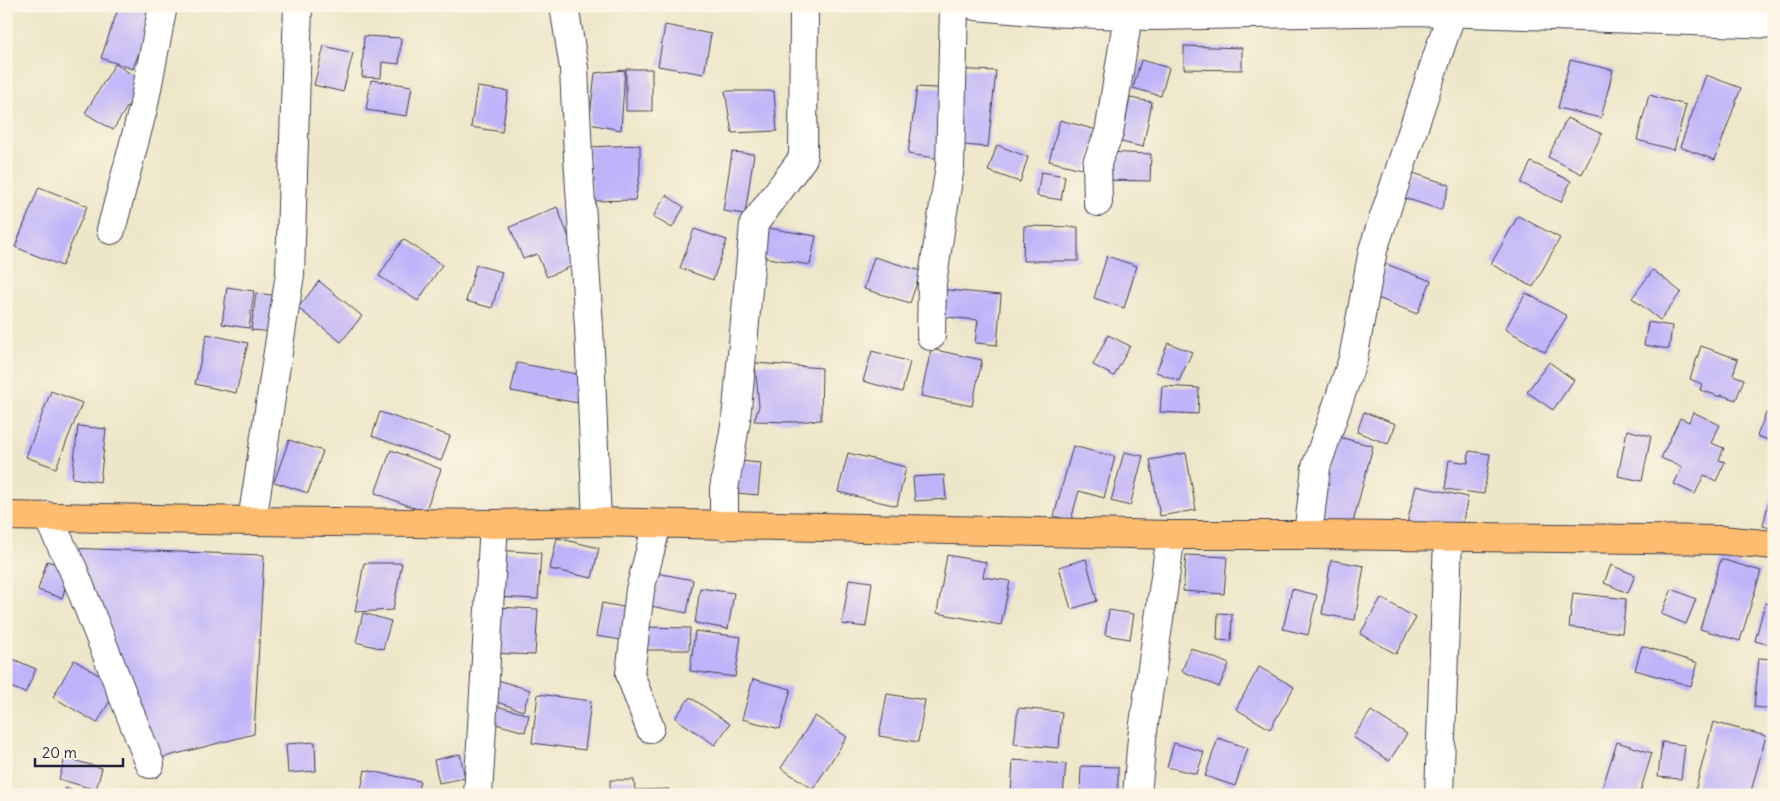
<svg xmlns="http://www.w3.org/2000/svg" width="1780" height="801" viewBox="0 0 1780 801" font-family="Delius,sans-serif">
<rect width="100%" height="100%" fill="#fcf5e5"/>
<filter id="ink" filterUnits="userSpaceOnUse"><feTurbulence type="fractalNoise" baseFrequency=".02" numOctaves="2"/><feDisplacementMap in="SourceGraphic" scale="10" xChannelSelector="R" yChannelSelector="G"/><feConvolveMatrix kernelMatrix="1 2 1 2 8 2 1 2 1" color-interpolation-filters="sRGB"/></filter>
<filter id="wash" filterUnits="userSpaceOnUse"><feTurbulence type="fractalNoise" baseFrequency=".0096" numOctaves="4" result="noise"/><feDisplacementMap in="SourceGraphic" scale="20" xChannelSelector="R" yChannelSelector="G"/><feGaussianBlur stdDeviation="1.12" result="paint"/><feColorMatrix in="noise" values="0 0 0 0 0 0 0 0 0 0 0 0 0 0 0 0 0 1.4 0 .05"/><feComposite in="paint" operator="in"/></filter>
<g filter="url(#wash)">
<rect width="100%" height="100%" fill="#ede6c8"/>
<g id="blocks">
<path fill="#bfb4f9" d="M 119,6 L 144,6 L 154,10 L 133,69 L 101,58 Z
M 665,25 L 711,34 L 704,74 L 658,66 Z
M 364,36 L 401,38 L 399,64 L 382,62 L 381,78 L 362,77 Z
M 324,46 L 353,53 L 343,92 L 314,85 Z
M 1184,46 L 1242,48 L 1242,70 L 1184,69 Z
M 1141,60 L 1169,68 L 1161,96 L 1133,88 Z
M 1570,60 L 1613,70 L 1601,118 L 1558,108 Z
M 115,64 L 143,81 L 113,130 L 85,113 Z
M 626,69 L 652,69 L 652,111 L 626,111 Z
M 952,69 L 996,71 L 988,147 L 951,144 L 949,160 L 908,154 L 917,87 L 952,89 Z
M 625,70 L 621,130 L 589,124 L 595,73 Z
M 1706,75 L 1741,88 L 1715,160 L 1680,147 Z
M 371,80 L 412,86 L 407,116 L 366,110 Z
M 477,87 L 508,91 L 502,132 L 471,127 Z
M 725,91 L 774,91 L 777,131 L 732,133 Z
M 1649,95 L 1686,105 L 1674,150 L 1637,140 Z
M 1130,98 L 1152,102 L 1143,147 L 1121,142 Z
M 1567,118 L 1602,134 L 1582,174 L 1548,157 Z
M 1060,120 L 1097,130 L 1086,170 L 1049,161 Z
M 640,145 L 640,174 L 635,200 L 593,201 L 588,147 Z
M 997,145 L 1028,157 L 1020,182 L 988,171 Z
M 732,152 L 754,154 L 745,214 L 723,211 Z
M 1104,152 L 1151,154 L 1150,181 L 1103,180 Z
M 1531,162 L 1571,181 L 1561,202 L 1521,183 Z
M 1041,172 L 1065,176 L 1061,200 L 1037,196 Z
M 1410,172 L 1450,185 L 1441,210 L 1402,197 Z
M 39,187 L 87,206 L 62,266 L 15,247 Z
M 666,195 L 684,207 L 672,228 L 653,217 Z
M 557,207 L 579,263 L 547,277 L 537,254 L 523,259 L 510,227 Z
M 1518,216 L 1560,238 L 1533,287 L 1491,264 Z
M 1024,226 L 1078,227 L 1078,261 L 1023,261 Z
M 762,227 L 816,236 L 810,265 L 756,256 Z
M 694,229 L 727,240 L 713,280 L 680,268 Z
M 403,239 L 442,265 L 418,301 L 379,276 Z
M 1107,256 L 1137,266 L 1124,308 L 1094,298 Z
M 874,257 L 921,271 L 910,303 L 864,289 Z
M 1386,264 L 1431,281 L 1417,314 L 1373,296 Z
M 476,265 L 502,272 L 492,308 L 466,301 Z
M 1653,270 L 1681,292 L 1660,320 L 1632,298 Z
M 319,281 L 362,316 L 341,342 L 298,308 Z
M 227,287 L 254,291 L 249,328 L 222,324 Z
M 938,289 L 1001,295 L 997,345 L 975,343 L 978,320 L 935,316 Z
M 256,293 L 279,296 L 275,332 L 251,330 Z
M 1526,293 L 1567,316 L 1545,352 L 1505,329 Z
M 1648,322 L 1672,326 L 1669,349 L 1644,345 Z
M 207,334 L 248,343 L 236,393 L 195,384 Z
M 1108,335 L 1130,346 L 1114,376 L 1093,365 Z
M 1168,343 L 1192,352 L 1179,381 L 1156,372 Z
M 1701,346 L 1738,359 L 1733,375 L 1744,379 L 1736,400 L 1721,395 L 1721,397 L 1700,390 L 1702,384 L 1690,379 Z
M 931,349 L 982,360 L 972,406 L 921,396 Z
M 872,351 L 910,362 L 902,392 L 863,381 Z
M 1549,362 L 1574,380 L 1553,410 L 1527,392 Z
M 517,363 L 582,375 L 578,403 L 511,391 Z
M 755,363 L 822,368 L 821,420 L 794,422 L 754,421 L 759,406 Z
M 1162,386 L 1199,388 L 1198,414 L 1160,412 Z
M 51,391 L 82,403 L 56,468 L 26,457 Z
M 380,412 L 450,436 L 441,461 L 372,436 Z
M 1364,412 L 1396,424 L 1388,444 L 1357,432 Z
M 1693,412 L 1720,425 L 1711,443 L 1724,448 L 1719,460 L 1725,462 L 1716,481 L 1704,475 L 1695,494 L 1674,484 L 1682,467 L 1661,458 L 1680,418 L 1689,422 Z
M 1766,413 L 1774,416 L 1774,442 L 1757,436 Z
M 78,426 L 106,429 L 100,482 L 72,478 Z
M 1627,430 L 1651,436 L 1642,481 L 1618,476 Z
M 1335,436 L 1373,446 L 1351,530 L 1313,520 Z
M 289,440 L 323,451 L 308,493 L 274,482 Z
M 1073,446 L 1115,457 L 1104,498 L 1079,491 L 1071,520 L 1054,516 Z
M 391,450 L 441,469 L 425,512 L 375,493 Z
M 1469,451 L 1490,454 L 1484,494 L 1445,489 L 1449,460 L 1468,463 Z
M 1124,452 L 1143,456 L 1130,506 L 1111,501 Z
M 848,453 L 906,467 L 897,506 L 838,492 Z
M 1186,453 L 1196,510 L 1160,516 L 1150,460 Z
M 730,460 L 761,463 L 758,495 L 727,492 Z
M 944,475 L 946,499 L 915,501 L 913,477 Z
M 1416,486 L 1468,497 L 1460,535 L 1407,523 Z
M 1772,486 L 1774,486 L 1774,529 L 1763,526 Z
M 557,538 L 599,548 L 592,578 L 550,569 Z
M 66,548 L 264,555 L 254,734 L 153,760 Z
M 496,550 L 541,553 L 538,599 L 493,597 Z
M 947,555 L 986,562 L 983,577 L 1010,581 L 1001,625 L 937,613 Z
M 1186,555 L 1227,557 L 1224,594 L 1183,591 Z
M 1086,559 L 1097,601 L 1071,609 L 1059,567 Z
M 1721,559 L 1761,571 L 1740,641 L 1700,629 Z
M 1331,560 L 1364,566 L 1355,620 L 1322,614 Z
M 47,561 L 71,569 L 62,598 L 38,590 Z
M 364,563 L 402,563 L 393,610 L 355,612 Z
M 1611,565 L 1635,575 L 1628,593 L 1604,583 Z
M 651,572 L 693,580 L 687,613 L 645,605 Z
M 1774,577 L 1774,599 L 1767,597 Z
M 849,579 L 872,582 L 866,627 L 842,624 Z
M 700,588 L 734,593 L 728,629 L 695,623 Z
M 1292,589 L 1317,595 L 1308,635 L 1283,629 Z
M 1672,589 L 1696,599 L 1686,624 L 1661,614 Z
M 1573,593 L 1626,599 L 1622,633 L 1569,627 Z
M 1381,598 L 1416,618 L 1396,654 L 1360,634 Z
M 602,603 L 634,609 L 628,641 L 596,636 Z
M 1765,603 L 1774,605 L 1774,646 L 1755,641 Z
M 494,607 L 538,609 L 535,655 L 491,653 Z
M 1109,610 L 1134,614 L 1130,639 L 1105,635 Z
M 363,613 L 391,621 L 383,649 L 356,642 Z
M 1218,613 L 1232,614 L 1231,641 L 1217,640 Z
M 639,627 L 690,628 L 689,650 L 639,650 Z
M 695,631 L 741,637 L 735,677 L 690,671 Z
M 1642,646 L 1698,663 L 1691,686 L 1635,670 Z
M 1191,648 L 1229,664 L 1219,687 L 1182,671 Z
M 6,656 L 36,669 L 25,693 L 6,685 Z
M 1759,658 L 1774,659 L 1774,709 L 1754,707 Z
M 74,660 L 118,687 L 97,723 L 53,697 Z
M 1259,667 L 1294,687 L 1270,729 L 1236,709 Z
M 753,679 L 791,689 L 780,729 L 742,719 Z
M 498,680 L 530,690 L 523,711 L 491,700 Z
M 538,694 L 591,701 L 585,750 L 532,743 Z
M 887,694 L 925,700 L 918,742 L 879,736 Z
M 690,697 L 730,724 L 715,745 L 675,718 Z
M 489,704 L 529,715 L 525,732 L 485,721 Z
M 1018,708 L 1062,712 L 1059,748 L 1014,744 Z
M 1371,711 L 1407,734 L 1389,761 L 1353,737 Z
M 815,716 L 847,737 L 813,789 L 781,768 Z
M 1713,722 L 1766,736 L 1750,795 L 1694,795 Z
M 1218,738 L 1248,748 L 1235,786 L 1205,776 Z
M 315,742 L 316,771 L 288,773 L 286,744 Z
M 1617,742 L 1652,753 L 1639,795 L 1600,795 Z
M 1662,742 L 1685,745 L 1681,779 L 1658,777 Z
M 1174,743 L 1204,752 L 1197,774 L 1167,767 Z
M 460,754 L 465,778 L 439,783 L 434,760 Z
M 65,758 L 102,768 L 96,790 L 59,779 Z
M 1013,760 L 1066,764 L 1063,795 L 1011,795 Z
M 1081,766 L 1118,767 L 1118,795 L 1080,795 Z
M 365,770 L 420,781 L 417,795 L 360,795 Z
M 610,780 L 634,780 L 635,790 L 669,789 L 669,795 L 610,795 Z
M 66,788 L 80,795 L 63,795 Z
M 1184,789 L 1198,795 L 1182,795 Z"/>
</g>
</g>
<g filter="url(#ink)">
<use href="#blocks" fill-opacity="0" stroke="#403f50" stroke-width="1"/>
<g fill="none" stroke-linecap="round" stroke-linejoin="round">
<defs>
<path id="minor" d="M 564,6 L 574,68 L 578,157 L 589,327 L 597,522
M 976,6 L 1045,12 L 1152,16 L 1415,11 L 1774,24
M 1098,202 L 1097,163 L 1109,133 L 1128,16
M 111,230 L 143,109 L 163,6
M 931,336 L 932,283 L 950,166 L 954,6
M 47,516 L 73,569 L 150,764
M 252,521 L 290,274 L 298,6
M 724,526 L 724,489 L 736,420 L 754,224 L 803,158 L 804,6
M 1308,535 L 1316,467 L 1353,359 L 1373,250 L 1452,12
M 650,728 L 630,674 L 640,590 L 657,524
M 478,795 L 494,524
M 1137,795 L 1142,738 L 1171,535
M 1439,795 L 1448,537"/>
<path id="major" d="M 6,516 L 252,521 L 494,524 L 597,522 L 1171,535 L 1316,535 L 1721,540 L 1774,545"/>
</defs>
<use href="#minor" stroke="#403f50" stroke-width="30"/>
<use href="#major" stroke="#403f50" stroke-width="30"/>
<use href="#minor" stroke="#fff" stroke-width="28"/>
<use href="#major" stroke="#fdbc6f" stroke-width="28"/>
</g>
</g>
<rect width="1780" height="801" fill="none" stroke="#fcf5e5" stroke-width="25"/>
<path d="M35 758v8h88v-8" fill="none" stroke="#22223b" stroke-width="2.5"/>
<text x="42" y="758" font-size="15" fill="#22223b" stroke="#fcf5e5" stroke-width="4" paint-order="stroke">20 m</text>
</svg>
